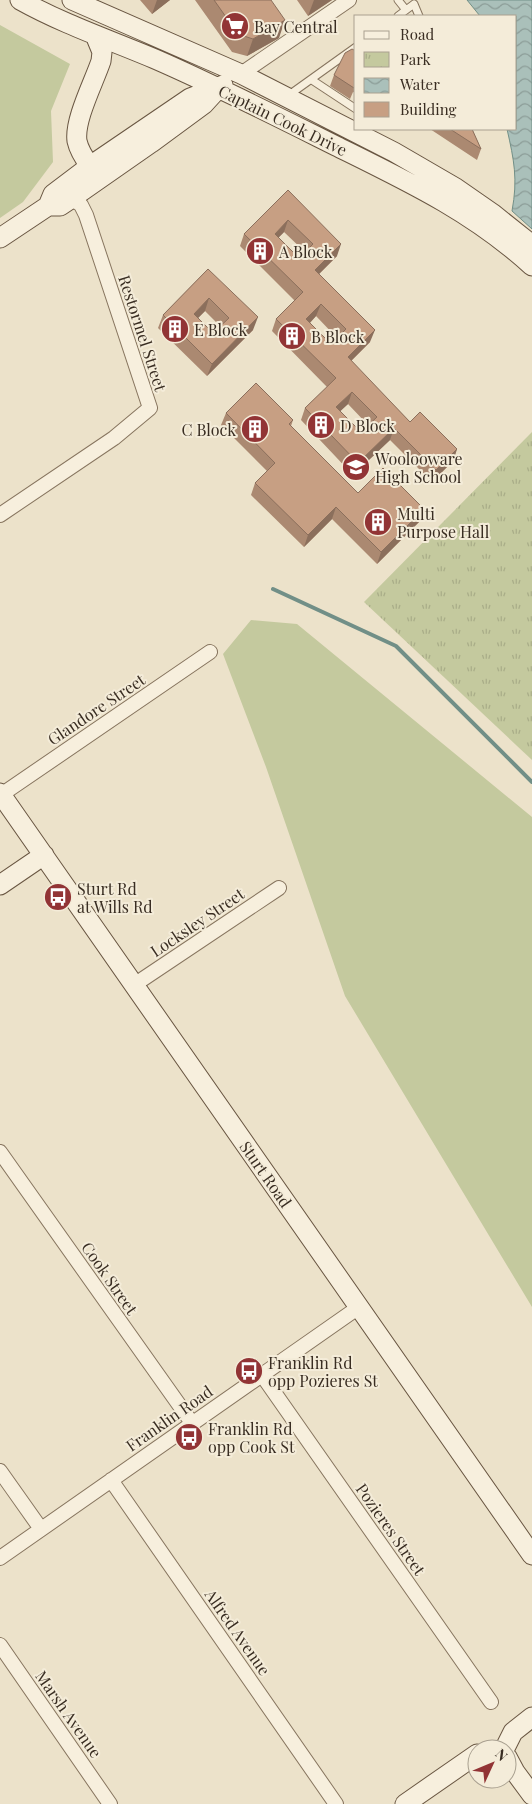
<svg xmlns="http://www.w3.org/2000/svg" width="532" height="1804" viewBox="0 0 532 1804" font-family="'Playfair Display',serif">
<defs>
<pattern id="park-tufts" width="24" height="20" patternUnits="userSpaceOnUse" patternTransform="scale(1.25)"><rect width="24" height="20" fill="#c4c99e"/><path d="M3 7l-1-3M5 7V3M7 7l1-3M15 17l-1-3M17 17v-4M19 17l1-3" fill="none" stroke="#a9ad88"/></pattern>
<pattern id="water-waves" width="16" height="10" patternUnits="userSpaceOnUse" patternTransform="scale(1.25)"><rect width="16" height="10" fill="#aac0ba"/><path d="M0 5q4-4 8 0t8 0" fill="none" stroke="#8b9c97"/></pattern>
</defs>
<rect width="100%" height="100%" fill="#ece2ca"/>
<path fill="#c4c99e" d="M 0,25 L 70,64 L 51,111 L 53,162 L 23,202 L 0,218 Z
M 251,620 L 297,624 L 532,817 L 532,1307 L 345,996 L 266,767 L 223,654 Z"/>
<path fill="url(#park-tufts)" d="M 532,432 L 532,760 L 364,602 Z"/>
<path fill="url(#water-waves)" stroke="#718f87" d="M 467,0 L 532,0 L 532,229 L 512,211 C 518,179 514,160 507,129 L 516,129 L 516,16 L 480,16 Z"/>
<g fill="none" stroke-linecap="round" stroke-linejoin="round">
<path stroke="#718f87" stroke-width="4" d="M 273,589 L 396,646 L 532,782"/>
<defs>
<path id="lane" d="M 398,0 L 406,10
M 398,16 L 414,4 L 419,16
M 312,80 L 356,109
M 289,95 L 356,47"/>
<path id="street" d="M 241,74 L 349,0
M 0,515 L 114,438 L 150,408 L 86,215 L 81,205 L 65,194
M 1,795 L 210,652
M 134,985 L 279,888
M 0,1152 L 192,1423
M 262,1375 L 491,1702
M 0,1471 L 41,1529
M 111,1480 L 336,1804
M 0,1558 L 359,1307
M 0,1645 L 110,1804"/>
<path id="secondary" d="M 20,0 C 63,24 110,40 155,59 C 217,86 276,116 336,146 C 407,181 473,212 532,266
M 72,0 L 241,74 L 394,152 L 456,188 L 492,213 L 532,245
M 95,35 L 102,52 L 101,61 C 94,82 74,120 77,141 C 79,150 84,158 90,166 L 101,164
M 48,206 L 60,206 L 72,198 L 151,143 L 204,104 L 214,93
M 0,238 L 48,206 L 53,194 L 90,166 L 190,98 L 223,85
M 0,793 L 532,1555
M 0,885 L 44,855
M 505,1748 L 513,1732 L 532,1717
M 507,1757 L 515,1772 L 532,1795
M 405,1804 L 477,1754"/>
</defs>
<use href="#lane" stroke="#87755f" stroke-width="9"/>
<use href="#street" stroke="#87755f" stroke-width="16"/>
<use href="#secondary" stroke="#695642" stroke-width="21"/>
<use href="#lane" stroke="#f7efdd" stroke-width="7"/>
<use href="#street" stroke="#f7efdd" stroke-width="14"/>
<use href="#secondary" stroke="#f7efdd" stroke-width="19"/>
</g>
<path fill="#ab8971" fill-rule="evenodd" d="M 140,0 L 170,0 L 152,14 Z
M 195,0 L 271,0 L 279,38 L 247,56 L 232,52 Z
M 297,0 L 332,0 L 308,16 Z
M 356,51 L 356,93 L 353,92 L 350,99 L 330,86 L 334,75 Z
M 430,129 L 472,129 L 481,149 L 477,160 Z
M 288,190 L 337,256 L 319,274 L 370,342 L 351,361 L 410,422 L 457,449 L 453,461 L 432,482 L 390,440 L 353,475 L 301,420 L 305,408 L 327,387 L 272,331 L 276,319 L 295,301 L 240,246 L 244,234 ZM 284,232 L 305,252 L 299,258 L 278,238 ZM 316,316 L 337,338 L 331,344 L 310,323 ZM 348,404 L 368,425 L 361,432 L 340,411 Z
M 208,269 L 253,330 L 207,376 L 158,328 L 163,315 ZM 205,311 L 220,326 L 213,333 L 198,318 Z
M 226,413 L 293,420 L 291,426 L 358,493 L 424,509 L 420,521 L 377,564 L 332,519 L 304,547 L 251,495 L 255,483 L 267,471 L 221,425 Z"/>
<path fill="#8b6f5c" d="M 157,0 L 170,0 L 152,14 Z
M 314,0 L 332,0 L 308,16 Z
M 285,20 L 279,38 L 247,56 L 253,39 Z
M 288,220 L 284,232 L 270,246 L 275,234 Z
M 341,244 L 337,256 L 311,282 L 315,270 Z
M 209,298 L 205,311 L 189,327 L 194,314 Z
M 321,304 L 316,316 L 302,331 L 306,319 Z
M 258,317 L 253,330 L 207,376 L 212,364 Z
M 375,330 L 370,342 L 343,369 L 348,357 Z
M 352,392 L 348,404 L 332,419 L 336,407 Z
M 394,428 L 390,440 L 353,475 L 358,463 Z
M 457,449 L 453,461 L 432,482 L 436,470 Z
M 336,507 L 332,519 L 304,547 L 308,535 Z
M 424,509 L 420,521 L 377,564 L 381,552 Z"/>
<path fill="#c79f83" stroke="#8b6f5c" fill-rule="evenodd" d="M 214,0 L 271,0 L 285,20 L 253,39 L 238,34 Z
M 352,49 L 356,51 L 356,84 L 354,88 L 334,75 L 345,53 Z
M 450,129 L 472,129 L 481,149 Z
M 288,190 L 341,244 L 315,270 L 375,330 L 348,357 L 410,422 L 420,412 L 457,449 L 436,470 L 394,428 L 358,463 L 305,408 L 336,378 L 276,319 L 303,292 L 244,234 ZM 288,220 L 313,244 L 299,258 L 275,234 ZM 321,304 L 346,329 L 331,344 L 306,319 ZM 352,392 L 377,417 L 361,432 L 336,407 Z
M 208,269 L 258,317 L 212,364 L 163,315 ZM 209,298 L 229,318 L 213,333 L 194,314 Z
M 256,383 L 293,420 L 289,424 L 358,493 L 383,468 L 424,509 L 381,552 L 336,507 L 308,535 L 255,483 L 275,463 L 226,413 Z"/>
<defs>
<symbol id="supermarket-disc" viewBox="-11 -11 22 22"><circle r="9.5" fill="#923435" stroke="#f4ecd9"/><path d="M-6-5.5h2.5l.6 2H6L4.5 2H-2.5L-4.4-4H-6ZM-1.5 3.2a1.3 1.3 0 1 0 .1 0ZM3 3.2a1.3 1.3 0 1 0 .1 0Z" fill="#fff"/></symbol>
<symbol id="building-disc" viewBox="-11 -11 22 22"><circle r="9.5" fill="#923435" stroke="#f4ecd9"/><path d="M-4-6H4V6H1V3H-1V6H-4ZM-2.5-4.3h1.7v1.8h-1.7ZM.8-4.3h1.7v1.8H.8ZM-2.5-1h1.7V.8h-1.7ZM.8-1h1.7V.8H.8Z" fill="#fff"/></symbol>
<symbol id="school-disc" viewBox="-11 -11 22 22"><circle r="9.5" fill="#923435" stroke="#f4ecd9"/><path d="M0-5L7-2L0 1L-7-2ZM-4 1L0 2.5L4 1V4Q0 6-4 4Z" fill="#fff"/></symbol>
<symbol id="bus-disc" viewBox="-11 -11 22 22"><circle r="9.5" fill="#923435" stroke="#f4ecd9"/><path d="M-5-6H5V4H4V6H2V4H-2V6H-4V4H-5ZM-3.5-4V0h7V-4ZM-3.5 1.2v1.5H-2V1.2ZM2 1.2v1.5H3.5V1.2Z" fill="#fff"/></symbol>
</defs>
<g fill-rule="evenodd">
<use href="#supermarket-disc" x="219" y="10" width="32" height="32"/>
<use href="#building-disc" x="244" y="235" width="32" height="32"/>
<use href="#building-disc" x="159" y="313" width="32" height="32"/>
<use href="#building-disc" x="276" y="320" width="32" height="32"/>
<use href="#building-disc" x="305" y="409" width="32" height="32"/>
<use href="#building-disc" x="239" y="413" width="32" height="32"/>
<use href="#school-disc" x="340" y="451" width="32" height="32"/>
<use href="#building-disc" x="362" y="506" width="32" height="32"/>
<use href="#bus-disc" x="42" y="881" width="32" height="32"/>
<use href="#bus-disc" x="233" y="1355" width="32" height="32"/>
<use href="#bus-disc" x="173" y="1421" width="32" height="32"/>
</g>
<g text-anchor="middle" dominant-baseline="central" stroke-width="4" stroke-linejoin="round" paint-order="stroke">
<g font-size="16" fill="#392d22" stroke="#f4ecd9" text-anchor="start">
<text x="254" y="26">Bay Central</text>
<text x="279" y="251">A Block</text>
<text x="194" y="329">E Block</text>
<text x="311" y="336">B Block</text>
<text x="340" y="425">D Block</text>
<text x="236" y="429" text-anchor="end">C Block</text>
<text x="375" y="458">Woolooware<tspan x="375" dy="18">High School</tspan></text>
<text x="397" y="513">Multi<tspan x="397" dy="18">Purpose Hall</tspan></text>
<text x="77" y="888">Sturt Rd<tspan x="77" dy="18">at Wills Rd</tspan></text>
<text x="268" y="1362">Franklin Rd<tspan x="268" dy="18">opp Pozieres St</tspan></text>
<text x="208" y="1428">Franklin Rd<tspan x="208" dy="18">opp Cook St</tspan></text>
</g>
<g font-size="16" fill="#392d22" stroke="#f4ecd9">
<text transform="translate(283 120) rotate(26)">Captain Cook Drive</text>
<text transform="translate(143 333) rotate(72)">Restormel Street</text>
<text transform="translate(96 709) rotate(-34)">Glandore Street</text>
<text transform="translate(197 922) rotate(-34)">Locksley Street</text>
<text transform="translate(266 1174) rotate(55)">Sturt Road</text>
<text transform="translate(110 1278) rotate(55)">Cook Street</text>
<text transform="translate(169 1418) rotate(-35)">Franklin Road</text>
<text transform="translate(391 1529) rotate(55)">Pozieres Street</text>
<text transform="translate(238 1632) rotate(55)">Alfred Avenue</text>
<text transform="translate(69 1714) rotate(55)">Marsh Avenue</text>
</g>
</g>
<rect x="354" y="15" width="162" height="115" fill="#f4ecd9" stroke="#a9a090"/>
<rect x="364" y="31" width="25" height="8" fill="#f7efdd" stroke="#a9a090"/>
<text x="400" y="40" font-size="15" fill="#392d22">Road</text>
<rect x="364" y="52" width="25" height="15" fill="url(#park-tufts)" stroke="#a9a090"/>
<text x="400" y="65" font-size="15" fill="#392d22">Park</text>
<rect x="364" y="78" width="25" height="15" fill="url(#water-waves)" stroke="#a9a090"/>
<text x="400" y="90" font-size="15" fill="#392d22">Water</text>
<rect x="364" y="102" width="25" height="15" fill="#c79f83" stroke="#a9a090"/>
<text x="400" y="115" font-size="15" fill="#392d22">Building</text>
<g transform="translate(492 1764) rotate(46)"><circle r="24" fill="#f4ecd9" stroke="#a9a090"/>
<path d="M0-4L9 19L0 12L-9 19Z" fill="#923435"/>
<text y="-8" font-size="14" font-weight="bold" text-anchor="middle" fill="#392d22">N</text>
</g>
</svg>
